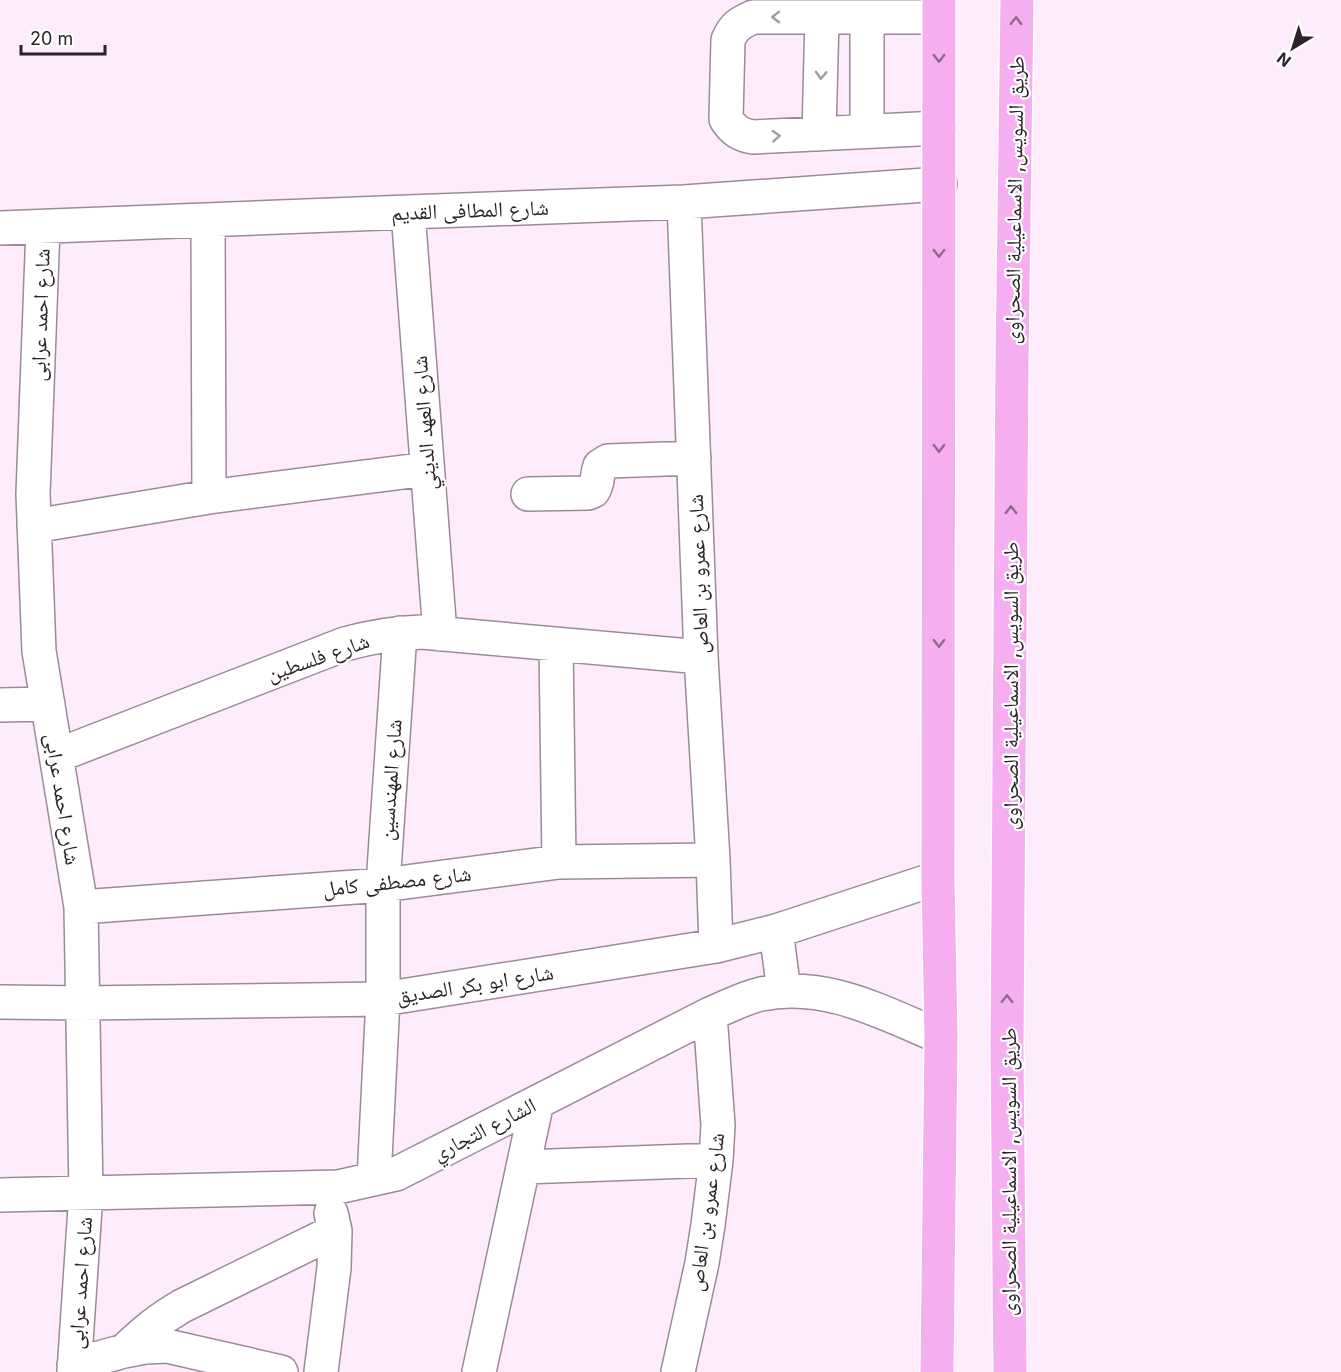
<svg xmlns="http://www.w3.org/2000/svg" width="1341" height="1372" viewBox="0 0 1341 1372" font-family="Inter,'Noto Naskh Arabic',sans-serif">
<rect width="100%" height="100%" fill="#feebfc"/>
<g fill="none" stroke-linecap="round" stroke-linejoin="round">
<defs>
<path id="minor" d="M 939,128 L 753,137 C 740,135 733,130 726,119 L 728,40 C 734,26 740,23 753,17 L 939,17
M 867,131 L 867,17
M 819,134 L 822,17
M 684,202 L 701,657 L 713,860 L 716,946
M 408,212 L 440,634
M 208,220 L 209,497
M 43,227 L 33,494 L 39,651 L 81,907 L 86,1193 L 74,1372
M 0,228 L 408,212 L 684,202 L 940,184
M 528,494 L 588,493 L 593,491 C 599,482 596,476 600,466 L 608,461 L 694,458
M 34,526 L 209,497 L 427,469
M 556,644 L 559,862
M 0,705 L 48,704
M 56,756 L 345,644 C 370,637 395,633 422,632 L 701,657
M 81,907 L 383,885 L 559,862 L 713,860
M 776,931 L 784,991
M 0,1002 L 83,1003 L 383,999 L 716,946 L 776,931 L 938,878
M 524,1167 L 716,1160
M 374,1179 L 383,999 L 383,885 L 400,633
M 0,1195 L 338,1187 L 396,1174 L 710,1014 C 727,1007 743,998 761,994 C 827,981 883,1013 941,1037
M 124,1351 C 144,1332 158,1320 182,1306 L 335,1231
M 74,1365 L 124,1351 L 145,1347 L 167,1346 L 281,1372
M 321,1372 L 334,1268 L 335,1231 L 331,1213
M 479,1372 L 537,1102
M 678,1372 L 702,1263 L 708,1225 L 716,1160 L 718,1125 L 710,1014"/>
<path id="highway" d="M 937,1372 L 941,1037 L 938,878 L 939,0
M 1010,1372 L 1007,1047 L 1012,362 L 1017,0"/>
</defs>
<use href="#minor" stroke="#9b8b9a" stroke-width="36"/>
<use href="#highway" stroke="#fff" stroke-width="36"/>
<use href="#minor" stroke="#fff" stroke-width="33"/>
<use href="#highway" stroke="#f5aff1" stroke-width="33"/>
</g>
<defs><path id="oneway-chevron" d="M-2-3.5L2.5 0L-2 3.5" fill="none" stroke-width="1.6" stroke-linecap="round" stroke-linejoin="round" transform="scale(1.5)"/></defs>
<g stroke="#9f9c9f">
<use href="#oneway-chevron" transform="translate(776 17) rotate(180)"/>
<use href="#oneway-chevron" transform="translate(821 75) rotate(92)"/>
<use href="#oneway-chevron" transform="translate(776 136) rotate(-3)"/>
</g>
<g stroke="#906a8d">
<use href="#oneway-chevron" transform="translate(1016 21) rotate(-89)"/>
<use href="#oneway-chevron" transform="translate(939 58) rotate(90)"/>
<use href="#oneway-chevron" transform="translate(939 253) rotate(90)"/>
<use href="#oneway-chevron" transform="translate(939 448) rotate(90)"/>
<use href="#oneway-chevron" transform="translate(1011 510) rotate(-90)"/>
<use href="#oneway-chevron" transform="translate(939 643) rotate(90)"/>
<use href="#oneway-chevron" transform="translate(1007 999) rotate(-90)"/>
</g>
<g text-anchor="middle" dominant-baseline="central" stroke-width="4.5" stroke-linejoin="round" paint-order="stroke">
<g font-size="21" fill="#2a2429" stroke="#fff">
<text transform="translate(1014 200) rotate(-89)">طريق السويس, الاسماعيلية الصحراوى</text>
<text transform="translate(470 210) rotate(-2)">شارع المطافى القديم</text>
<text transform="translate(40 315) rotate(-88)">شارع احمد عرابى</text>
<text transform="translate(424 423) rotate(-94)">شارع العهد الديني</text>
<text transform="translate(698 574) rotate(-92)">شارع عمرو بن العاص</text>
<text transform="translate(318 657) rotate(-19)">شارع فلسطين</text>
<text transform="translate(1010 686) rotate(-90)">طريق السويس, الاسماعيلية الصحراوى</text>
<text transform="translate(390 780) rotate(-86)">شارع المهندسين</text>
<text transform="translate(63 799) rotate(81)">شارع احمد عرابى</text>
<text transform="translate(397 881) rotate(-6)">شارع مصطفى كامل</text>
<text transform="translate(475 984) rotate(-9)">شارع ابو بكر الصديق</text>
<text transform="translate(484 1129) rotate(-27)">الشارع التجاري</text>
<text transform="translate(1008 1172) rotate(-90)">طريق السويس, الاسماعيلية الصحراوى</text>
<text transform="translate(706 1212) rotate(-82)">شارع عمرو بن العاص</text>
<text transform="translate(80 1283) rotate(-86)">شارع احمد عرابى</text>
</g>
</g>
<g transform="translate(1293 48) rotate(218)" stroke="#ffffff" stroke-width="4.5" paint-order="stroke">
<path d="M0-4.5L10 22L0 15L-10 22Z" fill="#2a2429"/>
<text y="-9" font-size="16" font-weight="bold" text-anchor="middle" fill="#2a2429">N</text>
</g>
<path d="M21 45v9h84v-9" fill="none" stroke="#2a2429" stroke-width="3"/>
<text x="30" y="45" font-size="18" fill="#2a2429" stroke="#ffffff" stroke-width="4.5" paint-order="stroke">20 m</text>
</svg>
